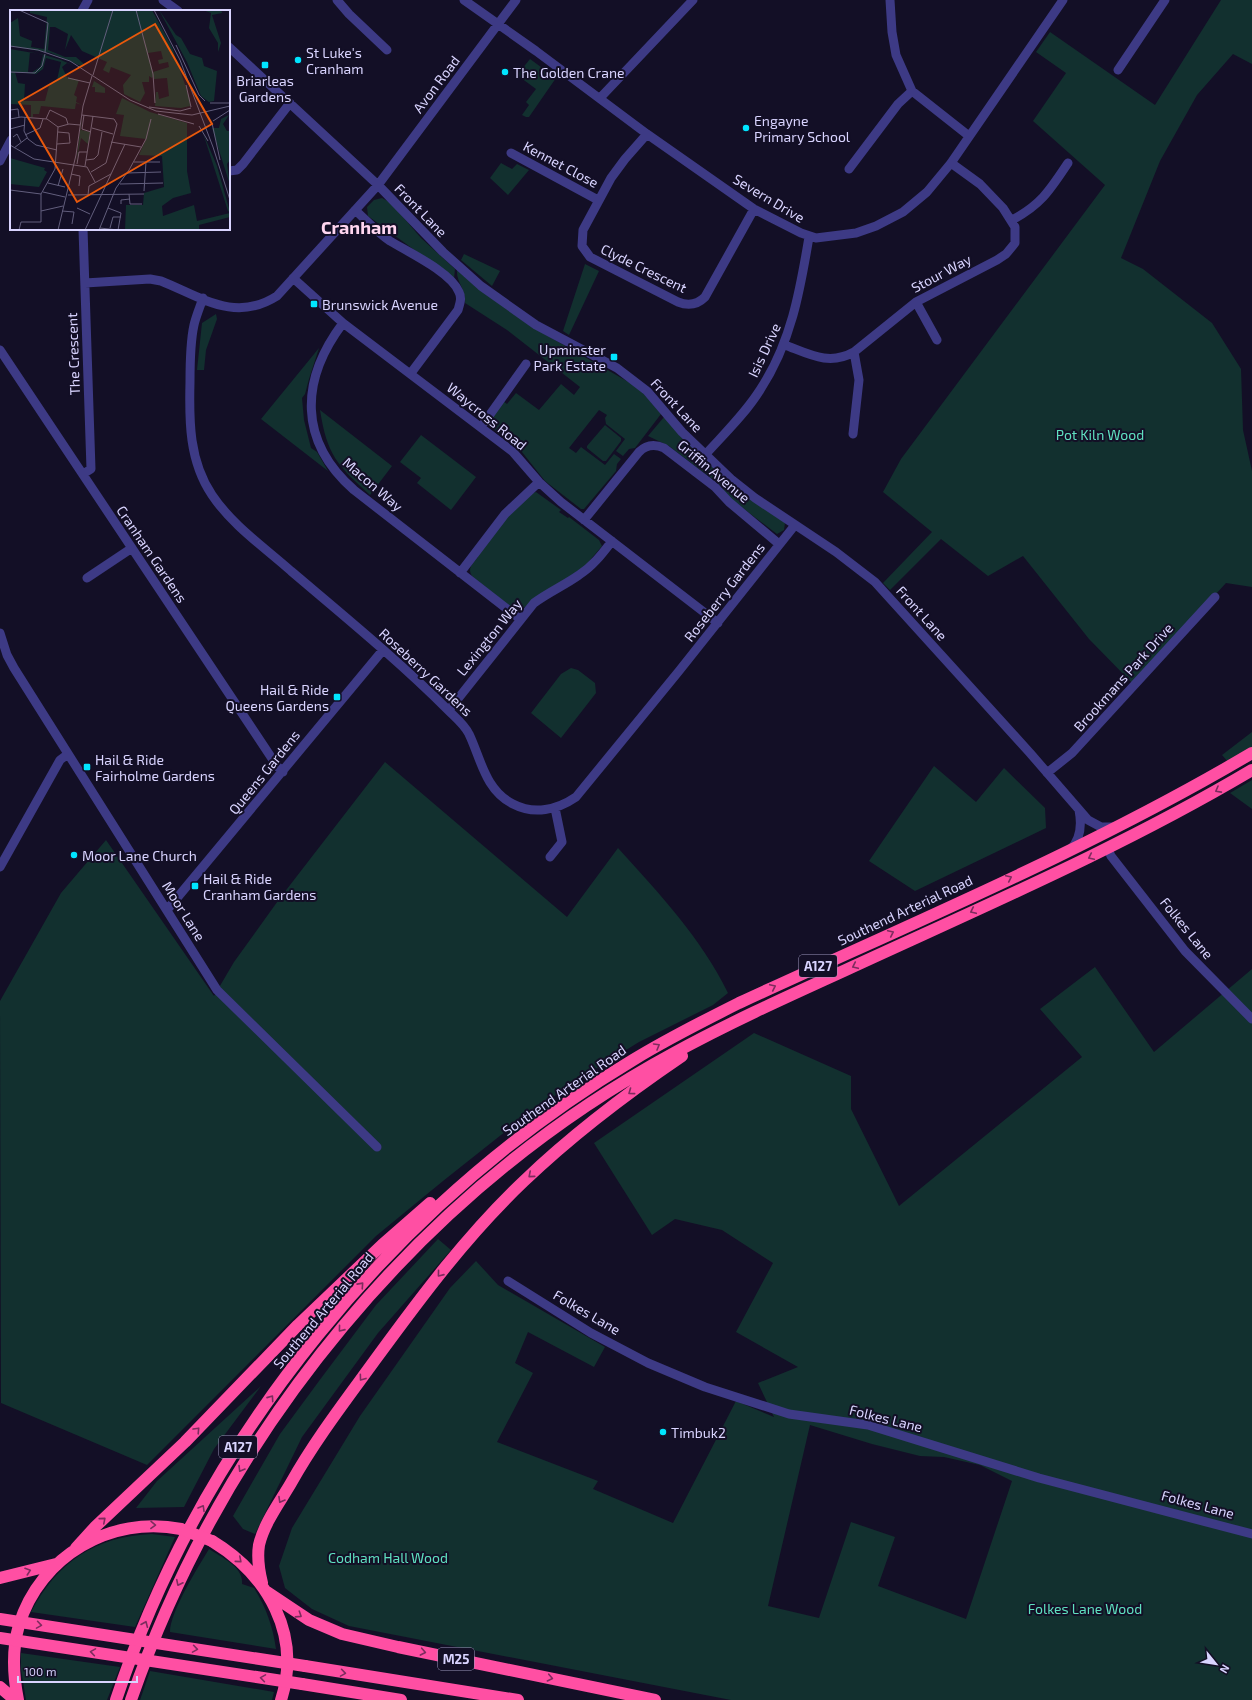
<svg xmlns="http://www.w3.org/2000/svg" width="1252" height="1700" viewBox="0 0 1252 1700" font-family="'Exo 2',sans-serif">
<rect width="100%" height="100%" fill="#130f26"/>
<path fill="#12302f" fill-rule="evenodd" d="M 1221,0 L 1252,0 L 1252,64 L 1233,54 L 1197,95 L 1160,161 L 1121,258 L 1143,269 L 1212,323 L 1241,369 L 1243,430 L 1252,471 L 1252,587 L 1226,583 L 1133,684 L 1089,639 L 1023,556 L 988,576 L 941,539 L 890,590 L 883,583 L 932,532 L 883,492 L 901,459 L 1105,185 L 1033,121 L 1066,73 L 1036,52 L 1050,32 L 1155,105 Z
M 530,59 L 556,78 L 529,117 L 526,117 L 522,115 L 529,105 L 526,102 L 536,89 L 517,75 Z
M 501,163 L 512,169 L 517,164 L 529,170 L 508,195 L 490,178 Z
M 382,198 L 391,203 L 421,238 L 455,269 L 454,279 L 368,216 L 367,207 L 374,200 Z
M 464,254 L 500,271 L 492,286 L 461,260 Z
M 585,264 L 599,271 L 569,335 L 563,331 Z
M 457,270 L 479,289 L 532,327 L 632,384 L 644,394 L 661,414 L 635,448 L 629,449 L 623,456 L 616,451 L 625,439 L 606,424 L 605,418 L 607,415 L 599,410 L 569,448 L 576,453 L 581,447 L 605,465 L 614,454 L 621,459 L 617,464 L 616,471 L 584,509 L 581,509 L 545,481 L 522,452 L 490,426 L 488,422 L 503,401 L 507,404 L 516,393 L 539,410 L 561,384 L 574,395 L 580,387 L 507,330 L 465,303 C 466,289 456,282 457,270 Z
M 216,314 L 217,319 L 206,350 L 204,370 L 197,370 L 202,323 Z
M 319,348 L 309,379 L 305,394 L 302,398 L 304,420 L 311,448 L 317,452 L 328,471 L 261,419 Z
M 320,410 L 392,466 L 370,495 C 337,465 327,455 320,410 Z
M 664,417 L 785,523 L 784,530 L 777,534 L 773,531 L 731,499 L 719,484 L 669,446 L 648,436 Z
M 605,425 L 621,438 L 621,441 L 606,461 L 603,461 L 587,448 L 587,446 Z
M 421,435 L 476,477 L 451,510 L 417,483 L 421,478 L 400,462 Z
M 536,492 L 561,510 L 559,512 L 568,518 L 569,517 L 599,540 L 602,546 L 585,566 L 522,609 L 513,609 L 473,577 C 466,569 473,563 478,557 L 477,556 L 508,516 L 533,493 Z
M 571,668 L 578,670 L 595,683 L 596,693 L 561,738 L 531,713 L 561,674 Z
M 1252,732 L 1252,748 L 1229,763 L 1222,755 Z
M 385,762 L 567,917 L 618,848 C 659,893 701,938 728,993 L 713,1005 L 639,1042 L 568,1086 L 501,1135 L 443,1181 L 376,1236 L 147,1465 L 1,1403 L 0,1001 L 61,893 L 106,840 L 214,996 L 234,962 L 280,898 Z
M 934,766 L 976,802 L 1004,768 L 1045,808 L 1046,828 L 915,891 L 869,861 Z
M 1252,780 L 1252,809 L 1230,793 Z
M 1095,967 L 1154,1052 L 1252,969 L 1252,1700 L 731,1700 L 349,1626 L 312,1609 L 285,1588 L 279,1566 L 292,1528 L 360,1416 L 450,1288 L 476,1261 L 498,1285 L 605,1347 L 594,1367 L 528,1332 L 515,1363 L 533,1373 L 497,1442 L 598,1481 L 593,1489 L 673,1523 L 736,1401 L 774,1417 L 758,1383 L 798,1367 L 736,1332 L 773,1263 L 722,1230 L 675,1219 L 652,1235 L 594,1143 L 754,1033 L 851,1076 L 851,1109 L 899,1206 L 1082,1057 L 1040,1009 ZM 810,1425 L 872,1444 L 920,1456 L 944,1457 L 980,1465 L 1012,1481 L 966,1619 L 878,1586 L 895,1537 L 851,1522 L 819,1618 L 768,1606 Z
M 438,1239 L 451,1250 L 378,1333 L 302,1437 L 255,1534 L 243,1529 L 233,1516 L 280,1434 L 319,1381 L 376,1305 Z
M 261,1386 L 214,1449 L 184,1507 L 136,1508 L 157,1481 Z
M 152,1534 L 175,1537 L 135,1627 L 31,1612 C 57,1562 96,1536 152,1534 Z
M 209,1549 C 221,1557 244,1567 242,1584 L 254,1588 C 266,1607 273,1627 276,1649 L 170,1632 C 170,1612 198,1567 209,1549 Z
M 21,1653 L 120,1667 L 107,1700 L 26,1700 L 21,1669 Z
M 150,1671 L 274,1692 L 272,1700 L 140,1700 Z"/>
<g fill="none" stroke-linecap="round" stroke-linejoin="round">
<path stroke="#3d3a85" stroke-width="9" d="M 163,0 L 178,11
M 337,0 L 349,14 L 387,50
M 464,0 L 536,51 L 647,134 L 754,209 L 801,233 L 816,238 L 856,233 L 876,226 L 903,212 L 927,192 L 951,163 L 1063,0
M 890,0 L 892,32 L 896,55 L 912,91 L 969,136
M 82,11 L 88,0
M 229,47 L 378,185 L 443,252 L 481,286 L 536,325 L 617,368 L 647,391 L 682,432 L 731,479 L 755,498 L 836,552 L 875,582 L 1030,753 L 1088,820 L 1101,827 L 1113,827
M 1118,70 L 1165,0
M 600,98 L 693,0
M 647,134 L 625,159 L 611,178 L 583,230 L 582,246 L 590,257 L 678,302 C 688,306 697,305 705,297 L 754,209
M 511,153 L 598,200
M 0,161 L 11,140
M 849,169 L 898,104 L 912,91
M 229,171 L 237,170 L 243,164 L 290,103
M 355,210 C 366,220 378,233 390,241 C 408,252 451,272 459,292 C 462,298 460,303 458,310 L 411,373
M 1012,220 C 1041,205 1050,190 1068,163
M 83,229 L 91,469 L 83,474
M 293,278 L 343,323 L 513,452 L 539,482 L 561,502 L 718,623
M 85,283 L 150,279 L 161,281 C 201,297 235,323 277,296 L 378,185 L 516,0
M 203,298 C 200,307 196,316 194,325 C 190,343 190,363 190,382 C 189,421 189,461 212,495 C 232,525 264,547 291,571 C 344,616 399,661 448,710 C 455,717 465,725 469,734 C 481,759 485,790 513,804 C 534,815 557,810 576,797 L 679,671 L 795,525
M 916,302 L 937,340
M 343,323 C 300,380 298,441 354,490 L 520,619
M 785,345 C 809,354 829,366 854,352 L 916,302 L 997,260 L 1006,254 L 1015,243 L 1015,227 L 1003,208 L 980,184 L 951,163
M 0,350 L 277,766 L 283,772
M 481,427 L 526,364
M 853,434 L 859,380 L 854,352
M 705,455 C 724,434 745,414 760,390 C 791,343 800,291 809,237
M 584,520 L 639,452 C 646,445 655,444 664,448 L 715,487 L 729,502 L 779,544
M 460,573 L 505,514 L 539,482
M 87,578 L 132,548
M 0,633 L 7,655 L 14,668 L 217,990 L 377,1147
M 449,710 L 534,603 C 549,592 565,585 579,575 C 593,566 602,554 612,541
M 1047,773 L 1072,753 L 1215,597
M 1108,849 L 1111,856 L 1185,951 L 1252,1019
M 1070,850 C 1081,839 1082,825 1079,810
M 550,857 L 562,842 L 555,808
M 0,867 L 60,760 L 68,754
M 167,910 L 383,650
M 508,1281 L 591,1333 L 648,1363 L 705,1387 L 789,1414 L 868,1425 L 1039,1478 L 1252,1534"/>
<path stroke="#ff4fa3" stroke-width="12" d="M 212,1541 C 268,1575 302,1635 281,1700
M 76,1548 L 96,1526 L 185,1442 L 298,1325 L 382,1245 L 430,1203
M 0,1578 L 56,1564
M 262,1583 C 259,1571 257,1558 259,1545 C 264,1523 280,1502 291,1483 C 315,1440 346,1400 375,1360 C 421,1297 467,1235 524,1181 C 572,1135 626,1094 682,1056
M 267,1592 L 309,1620 L 342,1634 L 398,1647 L 655,1700
M 305,1666 L 518,1700
M 302,1684 L 401,1700
M 0,1687 L 15,1700
M 18,1700 C 13,1675 12,1649 19,1625 C 40,1556 111,1515 181,1529
M 116,1700 C 203,1437 396,1202 633,1060 C 667,1039 703,1021 739,1003 C 912,923 1088,850 1252,753
M 131,1700 C 225,1430 421,1190 674,1053 C 727,1024 782,999 837,974 C 977,909 1119,849 1252,770"/>
<path stroke="#ff4fa3" stroke-width="12" d="M 181,1529 L 212,1541
M 0,1619 L 305,1666
M 0,1638 L 302,1684"/>
</g>
<defs><path id="oneway-chevron" d="M-2-3.5L2.5 0L-2 3.5" fill="none" stroke-width="1.6" stroke-linecap="round" stroke-linejoin="round"/></defs>
<g stroke="#7d2c5e">
<use href="#oneway-chevron" transform="translate(1218 790) rotate(151)"/>
<use href="#oneway-chevron" transform="translate(1091 857) rotate(155)"/>
<use href="#oneway-chevron" transform="translate(1009 878) rotate(-25)"/>
<use href="#oneway-chevron" transform="translate(973 911) rotate(155)"/>
<use href="#oneway-chevron" transform="translate(891 933) rotate(-25)"/>
<use href="#oneway-chevron" transform="translate(855 966) rotate(155)"/>
<use href="#oneway-chevron" transform="translate(773 987) rotate(-25)"/>
<use href="#oneway-chevron" transform="translate(657 1046) rotate(-30)"/>
<use href="#oneway-chevron" transform="translate(631 1092) rotate(144)"/>
<use href="#oneway-chevron" transform="translate(531 1175) rotate(139)"/>
<use href="#oneway-chevron" transform="translate(440 1274) rotate(129)"/>
<use href="#oneway-chevron" transform="translate(361 1285) rotate(-48)"/>
<use href="#oneway-chevron" transform="translate(341 1329) rotate(129)"/>
<use href="#oneway-chevron" transform="translate(362 1378) rotate(126)"/>
<use href="#oneway-chevron" transform="translate(271 1398) rotate(-55)"/>
<use href="#oneway-chevron" transform="translate(197 1430) rotate(-47)"/>
<use href="#oneway-chevron" transform="translate(241 1469) rotate(121)"/>
<use href="#oneway-chevron" transform="translate(281 1500) rotate(120)"/>
<use href="#oneway-chevron" transform="translate(202 1508) rotate(-60)"/>
<use href="#oneway-chevron" transform="translate(103 1520) rotate(-41)"/>
<use href="#oneway-chevron" transform="translate(153 1525) rotate(1)"/>
<use href="#oneway-chevron" transform="translate(239 1560) rotate(41)"/>
<use href="#oneway-chevron" transform="translate(28 1571) rotate(-19)"/>
<use href="#oneway-chevron" transform="translate(179 1583) rotate(116)"/>
<use href="#oneway-chevron" transform="translate(299 1615) rotate(33)"/>
<use href="#oneway-chevron" transform="translate(145 1624) rotate(-67)"/>
<use href="#oneway-chevron" transform="translate(39 1625) rotate(9)"/>
<use href="#oneway-chevron" transform="translate(195 1649) rotate(9)"/>
<use href="#oneway-chevron" transform="translate(93 1652) rotate(-171)"/>
<use href="#oneway-chevron" transform="translate(423 1652) rotate(11)"/>
<use href="#oneway-chevron" transform="translate(343 1673) rotate(9)"/>
<use href="#oneway-chevron" transform="translate(263 1678) rotate(-171)"/>
<use href="#oneway-chevron" transform="translate(550 1678) rotate(12)"/>
</g>
<g fill="#00e5ff" stroke="#130f26" stroke-width="1.5">
<circle cx="298" cy="60" r="4"/>
<rect x="261" y="61" width="8" height="8" rx="2"/>
<circle cx="505" cy="72" r="4"/>
<circle cx="746" cy="128" r="4"/>
<rect x="310" y="300" width="8" height="8" rx="2"/>
<rect x="610" y="353" width="8" height="8" rx="2"/>
<rect x="333" y="693" width="8" height="8" rx="2"/>
<rect x="83" y="763" width="8" height="8" rx="2"/>
<circle cx="74" cy="855" r="4"/>
<rect x="191" y="882" width="8" height="8" rx="2"/>
<circle cx="663" cy="1432" r="4"/>
</g>
<g text-anchor="middle" dominant-baseline="central" stroke-width="4" stroke-linejoin="round" paint-order="stroke">
<g fill="#130f26" stroke="#9e99be" stroke-width="1">
<rect x="799" y="955" width="38" height="22" rx="3"/>
<rect x="219" y="1436" width="38" height="22" rx="3"/>
<rect x="438" y="1648" width="36" height="22" rx="3"/>
</g>
<g font-size="13" font-weight="bold" fill="#d9d4ff">
<text x="818" y="966">A127</text>
<text x="238" y="1447">A127</text>
<text x="456" y="1659">M25</text>
</g>
<g font-size="14" fill="#d9d4ff" stroke="#130f26" text-anchor="start">
<text x="306" y="52">St Luke's<tspan x="306" dy="16">Cranham</tspan></text>
<text x="513" y="72">The Golden Crane</text>
<text x="265" y="80" text-anchor="middle">Briarleas<tspan x="265" dy="16">Gardens</tspan></text>
<text x="754" y="120">Engayne<tspan x="754" dy="16">Primary School</tspan></text>
<text x="322" y="304">Brunswick Avenue</text>
<text x="606" y="349" text-anchor="end">Upminster<tspan x="606" dy="16">Park Estate</tspan></text>
<text x="329" y="689" text-anchor="end">Hail &amp; Ride<tspan x="329" dy="16">Queens Gardens</tspan></text>
<text x="95" y="759">Hail &amp; Ride<tspan x="95" dy="16">Fairholme Gardens</tspan></text>
<text x="82" y="855">Moor Lane Church</text>
<text x="203" y="878">Hail &amp; Ride<tspan x="203" dy="16">Cranham Gardens</tspan></text>
<text x="671" y="1432">Timbuk2</text>
</g>
<g font-size="14" fill="#d9d4ff" stroke="#130f26">
<text transform="translate(436 84) rotate(-53)">Avon Road</text>
<text transform="translate(561 164) rotate(28)">Kennet Close</text>
<text transform="translate(769 198) rotate(31)">Severn Drive</text>
<text transform="translate(421 210) rotate(46)">Front Lane</text>
<text transform="translate(644 268) rotate(26)">Clyde Crescent</text>
<text transform="translate(941 273) rotate(-28)">Stour Way</text>
<text transform="translate(764 350) rotate(-65)">Isis Drive</text>
<text transform="translate(73 354) rotate(-92)">The Crescent</text>
<text transform="translate(677 405) rotate(47)">Front Lane</text>
<text transform="translate(487 416) rotate(39)">Waycross Road</text>
<text transform="translate(714 471) rotate(40)">Griffin Avenue</text>
<text transform="translate(373 484) rotate(41)">Macon Way</text>
<text transform="translate(152 554) rotate(56)">Cranham Gardens</text>
<text transform="translate(724 592) rotate(-52)">Roseberry Gardens</text>
<text transform="translate(922 613) rotate(48)">Front Lane</text>
<text transform="translate(489 637) rotate(-51)">Lexington Way</text>
<text transform="translate(426 672) rotate(43)">Roseberry Gardens</text>
<text transform="translate(1123 677) rotate(-48)">Brookmans Park Drive</text>
<text transform="translate(264 772) rotate(-51)">Queens Gardens</text>
<text transform="translate(905 910) rotate(-25)">Southend Arterial Road</text>
<text transform="translate(184 911) rotate(58)">Moor Lane</text>
<text transform="translate(1187 928) rotate(51)">Folkes Lane</text>
<text transform="translate(564 1090) rotate(-35)">Southend Arterial Road</text>
<text transform="translate(323 1310) rotate(-50)">Southend Arterial Road</text>
<text transform="translate(587 1312) rotate(30)">Folkes Lane</text>
<text transform="translate(886 1418) rotate(14)">Folkes Lane</text>
<text transform="translate(1198 1504) rotate(15)">Folkes Lane</text>
</g>
<g font-size="14" fill="#5fe0c0" stroke="#130f26">
<text x="1100" y="434">Pot Kiln Wood</text>
<text x="388" y="1557">Codham Hall Wood</text>
<text x="1085" y="1608">Folkes Lane Wood</text>
</g>
<g font-size="18" font-weight="bold" fill="#ffd6f0" stroke="#130f26">
<text x="359" y="227">Cranham</text>
</g>
</g>
<g transform="translate(10 10)">
<rect width="220" height="220" fill="#130f26"/>
<path d="M 20,0 L 142,0 L 162,37 L 180,89 L 180,96 L 171,98 L 145,96 L 146,82 L 148,82 L 149,89 L 159,86 L 157,68 L 144,69 L 144,66 L 142,68 L 139,66 L 139,72 L 132,72 L 135,83 L 130,92 L 114,84 L 113,75 L 121,65 L 101,57 L 99,63 L 93,60 L 97,52 L 72,41 L 61,25 L 55,40 L 58,24 L 45,17 L 40,17 L 38,40 L 55,47 L 66,47 L 74,54 L 73,57 L 41,43 L 0,36 L 0,13 L 8,8 L 10,26 L 22,31 L 21,37 L 34,39 L 37,7 L 20,3 ZM 151,41 L 153,49 L 148,50 L 149,54 L 158,52 L 159,57 L 143,62 L 138,43 ZM 149,0 L 166,25 L 171,28 L 180,44 L 192,48 L 194,56 L 207,61 L 204,91 L 199,92 L 191,86 L 177,52 ZM 193,0 L 211,0 L 212,3 L 202,5 L 211,33 L 208,42 L 208,33 L 199,18 L 201,3 ZM 0,39 L 35,45 L 51,50 L 71,59 L 57,53 L 52,57 L 57,67 L 69,70 L 64,85 L 67,87 L 66,92 L 72,95 L 66,93 L 65,99 L 62,99 L 31,96 L 29,104 L 23,104 L 23,107 L 21,107 L 21,95 L 0,94 ZM 20,42 L 33,45 L 30,57 L 21,63 L 18,62 ZM 36,48 L 51,52 L 47,70 L 39,76 L 35,91 L 14,91 L 15,74 L 8,73 L 5,62 L 26,64 L 33,59 ZM 84,71 L 95,78 L 95,83 L 85,82 L 85,77 L 82,77 ZM 112,88 L 140,102 L 177,113 L 177,161 L 181,183 L 163,188 L 152,196 L 153,206 L 184,195 L 187,211 L 220,203 L 220,207 L 189,215 L 189,220 L 115,220 L 116,195 L 133,195 L 134,183 L 154,177 L 152,146 L 129,145 L 136,129 L 110,126 L 114,105 L 106,104 ZM 219,105 L 213,114 L 217,121 L 220,121 L 220,150 L 217,154 L 220,175 L 202,118 L 209,118 L 211,109 ZM 72,106 L 71,120 L 80,122 L 78,134 L 71,128 L 66,153 ZM 193,123 L 207,156 L 220,202 L 218,201 ZM 0,148 L 35,158 L 34,160 L 37,162 L 29,177 L 0,174 Z" fill="#12302f" fill-rule="evenodd"/>
<path fill="none" stroke="#625e7d" stroke-width="1" d="M 9,0 L 38,13 L 35,42M 126,0 L 143,64 L 145,93M 144,0 L 170,50 L 203,137 L 220,190M 166,35 L 189,85 L 195,91M 0,36 L 28,40 L 60,51 L 120,90 L 146,101 L 182,105 L 220,96M 0,62 L 25,63 L 32,56 L 35,44M 83,65 L 103,0M 58,68 L 80,73M 176,75 L 181,97M 200,93 L 220,93M 139,97 L 170,101 L 181,98M 0,100 L 8,99 L 9,107M 148,104 L 184,114M 72,105 L 104,109 L 107,114 L 96,153 L 81,162M 74,105 L 72,119 L 81,122M 15,107 L 14,121 L 18,129 L 26,135 L 47,140M 0,109 L 11,107 L 37,109 L 48,117 L 45,159 L 31,184 L 31,212 L 11,212 L 9,220M 36,109 L 40,100 L 56,108 L 58,114M 203,111 L 220,100M 202,113 L 210,150M 189,116 L 198,131M 48,117 L 59,114 L 70,115M 82,118 L 103,124M 0,119 L 15,115M 15,125 L 30,118 L 33,109M 3,127 L 7,124 L 11,132M 101,132 L 131,137M 47,134 L 60,133 L 59,123 L 48,122M 0,135 L 24,149 L 77,157 L 85,172M 4,138 L 17,128M 76,150 L 84,149 L 88,145 L 92,122M 124,152 L 150,152M 67,154 L 69,142 L 77,142M 75,156 L 83,106M 117,163 L 151,162M 61,164 L 70,166 L 69,176M 38,173 L 55,177M 110,174 L 153,173M 48,176 L 53,159M 0,180 L 31,184M 134,181 L 136,152M 33,182 L 55,187M 119,184 L 120,194 L 132,194M 58,185 L 134,184M 78,185 L 79,176 L 101,164M 111,194 L 111,190 L 120,189M 67,198 L 80,204M 98,198 L 111,203 L 108,220M 31,201 L 53,196M 52,201 L 64,202 L 62,214M 90,218 L 108,220M 100,218 L 103,207 L 111,207M 48,220 L 66,145 L 73,96 L 82,66M 75,220 L 115,134M 89,220 L 106,178 L 119,160 L 136,129 L 141,109"/>
<path fill="#e8590c" fill-opacity="0.15" stroke="#e8590c" stroke-width="2" d="M 145,14 L 202,114 L 67,192 L 9,92 Z"/>
<rect width="220" height="220" fill="none" stroke="#d9d4ff" stroke-width="2"/>
</g>
<g transform="translate(1216 1664) rotate(120)" stroke="#130f26" stroke-width="3" paint-order="stroke">
<path d="M0-3L7 15L0 10L-7 15Z" fill="#d9d4ff"/>
<text y="-6" font-size="11" font-weight="bold" text-anchor="middle" fill="#d9d4ff">N</text>
</g>
<path d="M18 1676v6h119v-6" fill="none" stroke="#d9d4ff" stroke-width="2"/>
<text x="24" y="1676" font-size="12" fill="#d9d4ff" stroke="#130f26" stroke-width="3" paint-order="stroke">100 m</text>
</svg>
